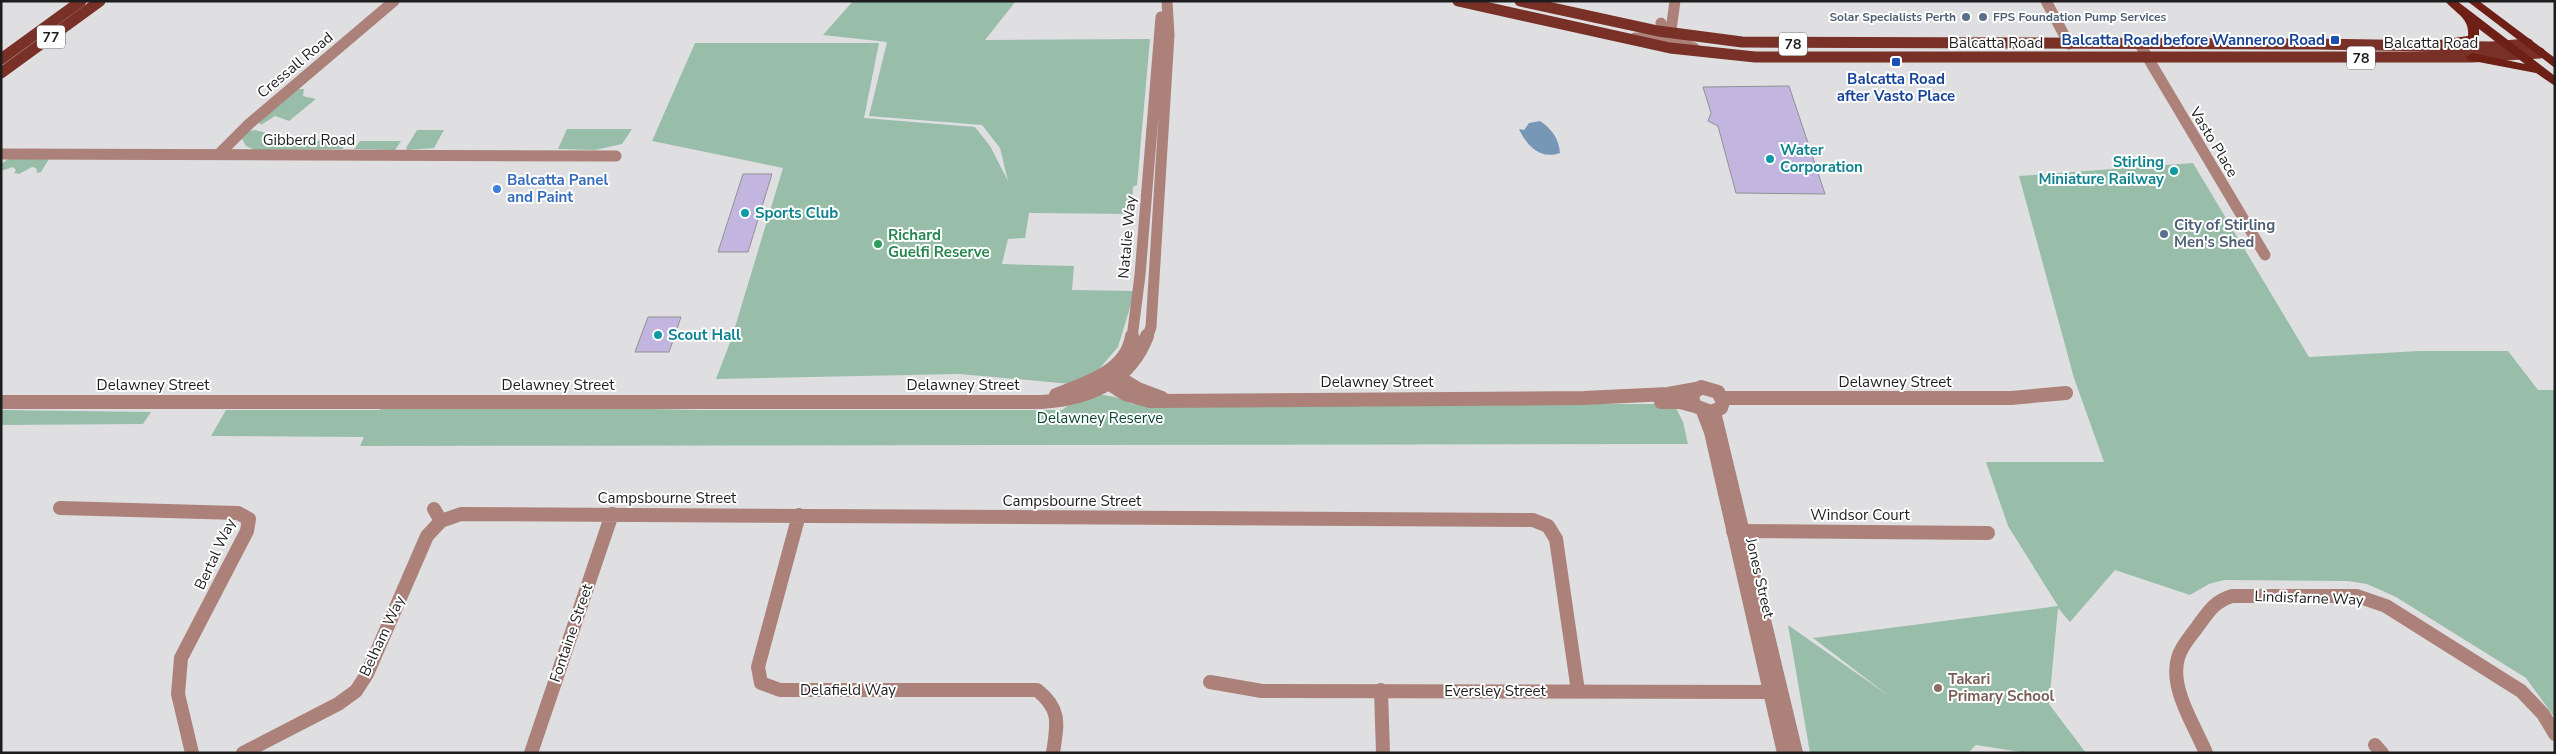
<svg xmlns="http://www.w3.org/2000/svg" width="2556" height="754" viewBox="0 0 2556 754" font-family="'Nunito Sans',sans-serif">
<rect width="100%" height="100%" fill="#dfdfe2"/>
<path fill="#98beaa" d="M 853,1 L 1016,1 L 985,40 L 1150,39 L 1137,185 L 1133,187 L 1131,214 L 1029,213 L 1025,238 L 1008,239 L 1002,264 L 1074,266 L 1072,290 L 1135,291 L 1118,347 L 1099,369 L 1071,384 L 959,374 L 716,379 L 732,337 L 783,168 L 652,141 L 695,43 L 879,43 L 864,118 L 975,127 L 990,146 L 1008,181 L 1000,148 L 982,125 L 869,116 L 887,42 L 823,35 Z
M 296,89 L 304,89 L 303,96 L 316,99 L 289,121 L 275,116 L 261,125 L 259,122 Z
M 567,129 L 632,129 L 622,144 L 595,150 L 558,149 Z
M 255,130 L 266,133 L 263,140 L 349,141 L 342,149 L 255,150 L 246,146 L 242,139 L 249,131 Z
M 417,130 L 444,130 L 434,148 L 407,150 L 406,148 Z
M 360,141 L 401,141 L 395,150 L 354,149 Z
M 8,159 L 49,159 L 41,172 L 37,173 L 36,168 L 32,167 L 19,174 L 14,173 L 16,170 L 13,167 L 1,171 L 1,164 Z
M 2193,163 L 2309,357 L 2420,351 L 2508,351 L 2538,390 L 2555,390 L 2555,718 L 2526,678 L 2396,597 L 2367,584 L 2348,581 L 2224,580 L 2209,584 L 2190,595 L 2115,570 L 2070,622 L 2058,608 L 2049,704 L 2086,753 L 2027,753 L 1976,745 L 1968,753 L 1810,753 L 1788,625 L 1889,696 L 1813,638 L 2058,606 L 2008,526 L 1986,462 L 2104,462 L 2074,378 L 2019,176 Z
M 1098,394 L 1115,397 L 1133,404 L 1674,404 L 1683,422 L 1688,444 L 360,446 L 364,437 L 211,436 L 226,410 L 380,410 L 384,403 L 698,410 L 1062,410 L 1077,399 Z
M 1,410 L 151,412 L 143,424 L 1,425 Z"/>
<path fill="#7797b7" d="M 1540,121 C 1552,129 1559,139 1560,153 C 1540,160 1527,146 1519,129 L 1524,130 L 1529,123 Z"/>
<path fill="#c2b6e0" stroke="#919093" d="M 1789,86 L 1825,194 L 1736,193 L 1718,126 L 1708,121 L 1711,113 L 1703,87 Z
M 743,174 L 772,174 L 748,252 L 718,252 Z
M 648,317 L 681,317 L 669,352 L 635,352 Z"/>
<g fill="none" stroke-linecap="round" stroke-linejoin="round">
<path stroke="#ac817a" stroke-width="11" d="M 2046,1 L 2069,44
M 1661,23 L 1667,38 L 1694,48
M 1635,38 L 1657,38 L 1671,30 L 1675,1
M 2139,43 L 2265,255
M 1,154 L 616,156
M 219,154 L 249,124 L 394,1"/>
<path stroke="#ac817a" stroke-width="14" d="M 1722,398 L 2011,398 L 2066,393
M 60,508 L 238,513 L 249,519 L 247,531 L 181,658 L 178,694 L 192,753
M 434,509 L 441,521 L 461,514 L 1533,520 L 1548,526 L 1556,539 L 1578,691
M 799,515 L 758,667 L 761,683 L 780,690 L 1037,690 C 1062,710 1057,724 1053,753
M 1733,531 L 1988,533
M 1210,682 L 1262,691 L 1779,692
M 1381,690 L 1383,753
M 2375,745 L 2382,753
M 243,753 L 338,704 L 356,691 L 367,674 L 427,536 L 441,521
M 531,753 L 612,514
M 2206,753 C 2195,726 2169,688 2178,658 C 2181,646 2191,636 2198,626 C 2208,612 2215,601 2232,596 L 2357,596 L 2386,606 L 2521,691 L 2543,714 L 2555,734"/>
<path stroke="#ac817a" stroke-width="11" d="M 1132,338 L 1140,275 L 1161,17
M 1147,338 L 1151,327 L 1169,35 L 1167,1"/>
<path stroke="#ac817a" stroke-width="14" d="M 1113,374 L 1138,389 L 1162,398
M 1101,378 L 1125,394 L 1150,401 L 1584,398 L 1668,394 L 1696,389
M 1701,387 L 1718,392 L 1723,402 L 1721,408 L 1711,412 L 1695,406 L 1691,395 Z
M 1056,395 C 1084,384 1127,372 1132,336
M 1,402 L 1041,402 C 1088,399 1129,383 1147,336
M 1661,402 L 1680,402 L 1695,406
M 1703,411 L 1711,432 L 1784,753
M 1714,412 L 1796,753"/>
<path stroke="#793127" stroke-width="11" d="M 1458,1 L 1670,48 L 1755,57 L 2472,57 L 2540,53
M 1520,1 L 1658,31 L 1742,42 L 2316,44 L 2491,47 L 2528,44
M 1,59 L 81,1
M 1,73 L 100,1"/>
<path fill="#6e1f16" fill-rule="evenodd" d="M 2445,1 L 2457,1 L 2555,76 L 2555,86 L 2536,73 L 2468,60 L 2466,57 L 2472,53 L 2525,64 L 2479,29 L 2479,38 L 2467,45 L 2421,49 L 2419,46 L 2425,42 L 2468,36 C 2470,18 2455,13 2445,1 Z
M 2467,1 L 2479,1 L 2555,58 L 2555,68 Z"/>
</g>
<g fill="#5c6f8a" stroke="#fff" stroke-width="2">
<circle cx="1966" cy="17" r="5"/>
<circle cx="1983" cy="17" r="5"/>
<circle cx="2164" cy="234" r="5"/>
</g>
<g fill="#1a4fb4" stroke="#fff" stroke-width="2">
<rect x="2330" y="35" width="10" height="10" rx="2.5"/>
<rect x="1891" y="57" width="10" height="10" rx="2.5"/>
</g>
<g fill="#0f9aa8" stroke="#fff" stroke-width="2">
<circle cx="1770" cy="159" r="5"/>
<circle cx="2174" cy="171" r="5"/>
<circle cx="745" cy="213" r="5"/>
<circle cx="658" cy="335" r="5"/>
</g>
<circle fill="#3f7fe0" stroke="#fff" stroke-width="2" cx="497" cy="189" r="5"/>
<circle fill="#2e9e5b" stroke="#fff" stroke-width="2" cx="878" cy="244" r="5"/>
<circle fill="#8d6e63" stroke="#fff" stroke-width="2" cx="1938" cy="688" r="5"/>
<g text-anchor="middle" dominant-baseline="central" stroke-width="4" stroke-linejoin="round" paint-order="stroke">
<g font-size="12" font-weight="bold" fill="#4e5e75" stroke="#fff" text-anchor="end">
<text x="1956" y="17">Solar Specialists Perth</text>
<text x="1993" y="17" text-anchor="start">FPS Foundation Pump Services</text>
</g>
<g fill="#fff" stroke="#616162" stroke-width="1">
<rect x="37" y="25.5" width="28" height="23" rx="4"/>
<rect x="1779" y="32.5" width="28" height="23" rx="4"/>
<rect x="2347" y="46.5" width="28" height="23" rx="4"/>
</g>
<g font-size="14" font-weight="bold" fill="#1d1d1e">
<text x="51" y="37">77</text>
<text x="1793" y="44">78</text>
<text x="2361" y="58">78</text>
</g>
<g font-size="15" font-weight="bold" fill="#164399" stroke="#fff" text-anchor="end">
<text x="2325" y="40">Balcatta Road before Wanneroo Road</text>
<text x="1896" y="79" text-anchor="middle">Balcatta Road<tspan x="1896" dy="17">after Vasto Place</tspan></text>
</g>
<g font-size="15" fill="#1d1d1e" stroke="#fff">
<text x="1996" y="43">Balcatta Road</text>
<text x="2431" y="43">Balcatta Road</text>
<text transform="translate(295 65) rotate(-40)">Cressall Road</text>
<text x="309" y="140">Gibberd Road</text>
<text transform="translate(2214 142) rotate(59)">Vasto Place</text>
<text transform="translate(1127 237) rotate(-85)">Natalie Way</text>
<text x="1377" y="382">Delawney Street</text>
<text x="1895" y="382">Delawney Street</text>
<text x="153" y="385">Delawney Street</text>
<text x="558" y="385">Delawney Street</text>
<text x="963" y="385">Delawney Street</text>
<text x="667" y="498">Campsbourne Street</text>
<text x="1072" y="501">Campsbourne Street</text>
<text x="1860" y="515">Windsor Court</text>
<text transform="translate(215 554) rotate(-65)">Bertal Way</text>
<text transform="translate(1760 578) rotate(77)">Jones Street</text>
<text transform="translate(2309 598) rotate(2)">Lindisfarne Way</text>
<text transform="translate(571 633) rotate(-71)">Fontaine Street</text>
<text transform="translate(382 636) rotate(-65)">Belham Way</text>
<text x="848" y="690">Delafield Way</text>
<text x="1495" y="691">Eversley Street</text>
</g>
<g font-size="15" font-weight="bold" fill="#0d838f" stroke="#fff" text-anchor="start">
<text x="1780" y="150">Water<tspan x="1780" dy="17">Corporation</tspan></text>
<text x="2164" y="162" text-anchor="end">Stirling<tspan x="2164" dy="17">Miniature Railway</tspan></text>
<text x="755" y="213">Sports Club</text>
<text x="668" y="335">Scout Hall</text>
</g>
<g font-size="15" font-weight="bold" fill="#366cbe" stroke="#fff" text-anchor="start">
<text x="507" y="180">Balcatta Panel<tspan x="507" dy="17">and Paint</tspan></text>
</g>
<g font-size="15" font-weight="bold" fill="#4e5e75" stroke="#fff" text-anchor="start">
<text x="2174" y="225">City of Stirling<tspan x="2174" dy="17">Men's Shed</tspan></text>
</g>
<g font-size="15" font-weight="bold" fill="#27864d" stroke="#fff" text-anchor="start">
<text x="888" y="235">Richard<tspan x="888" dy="17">Guelfi Reserve</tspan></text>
</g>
<g font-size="15" fill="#084730" stroke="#fff">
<text x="1100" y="418">Delawney Reserve</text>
</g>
<g font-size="15" font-weight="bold" fill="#785e54" stroke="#fff" text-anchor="start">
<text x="1948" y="679">Takari<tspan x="1948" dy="17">Primary School</tspan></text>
</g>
</g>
<rect width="2556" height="754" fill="none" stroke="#1d1d1e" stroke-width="5"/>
</svg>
